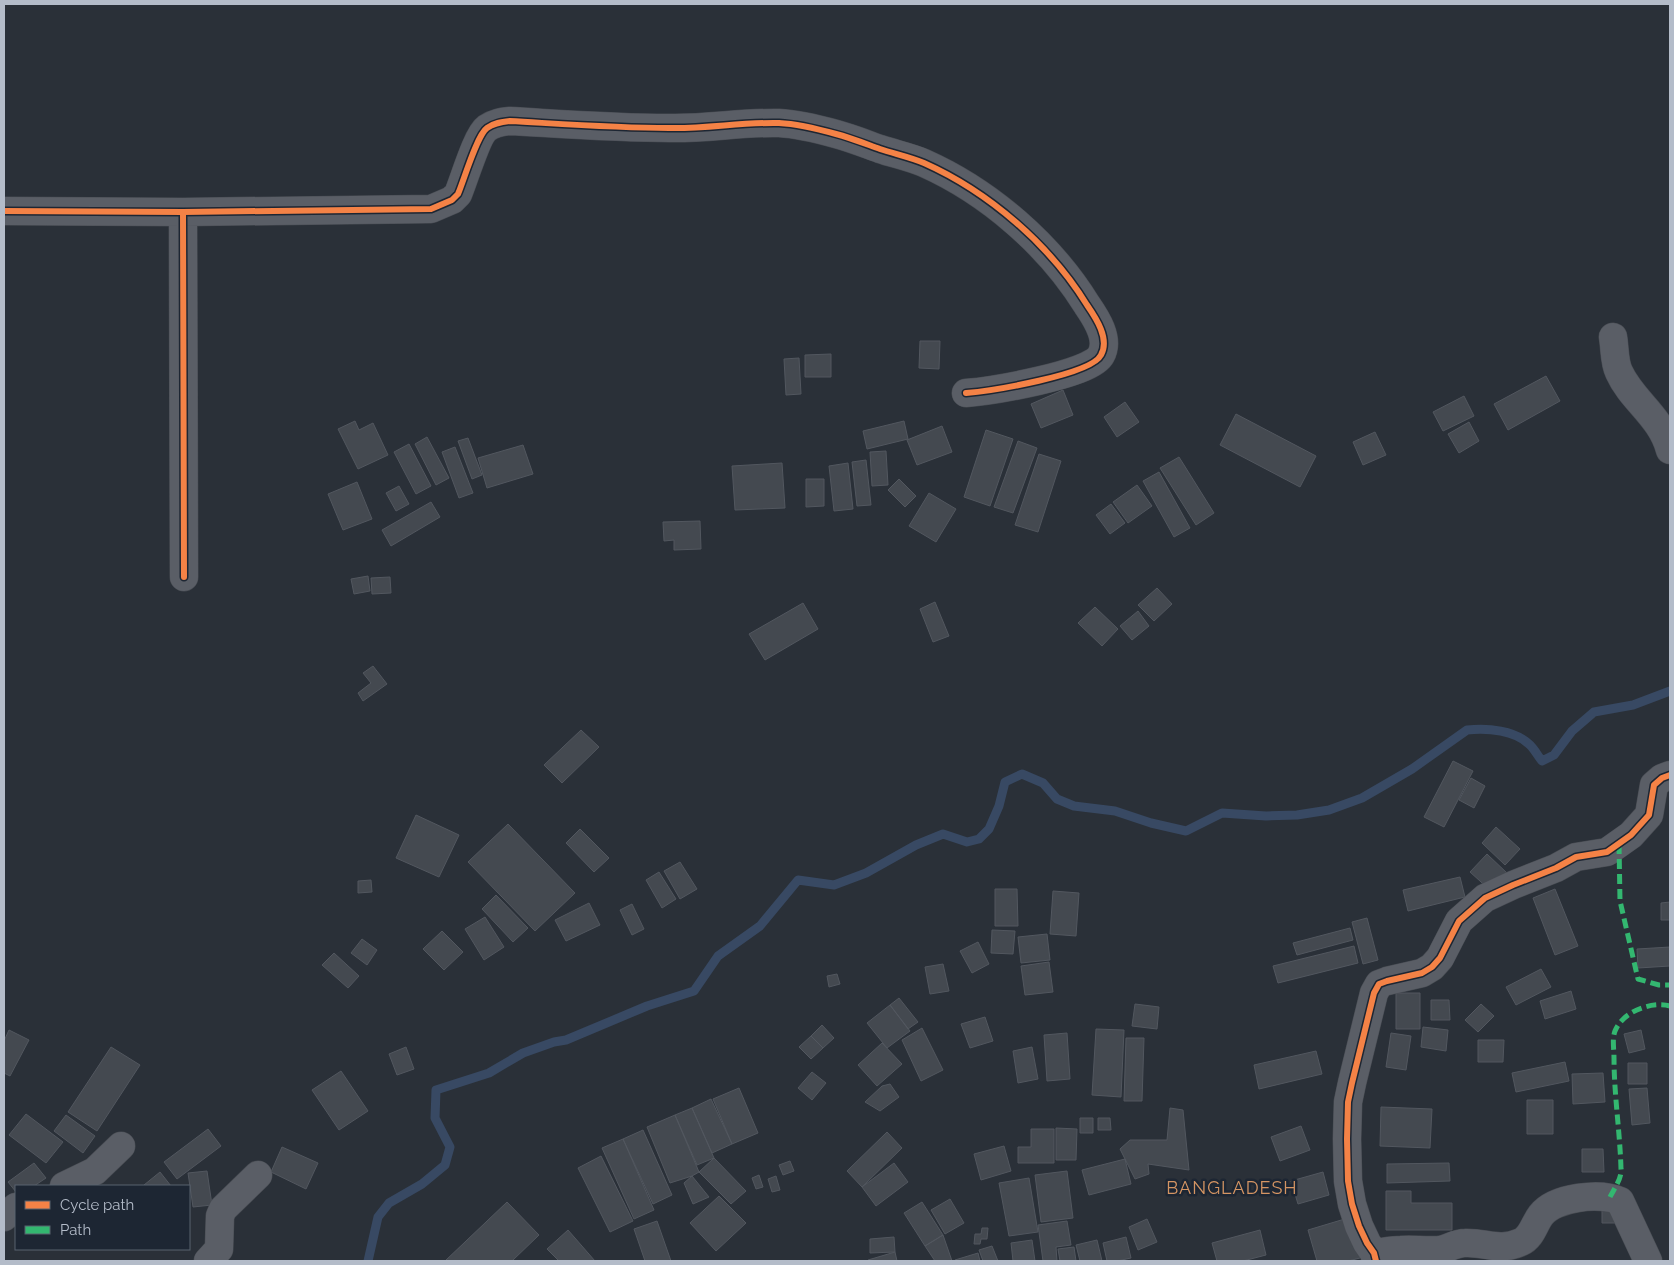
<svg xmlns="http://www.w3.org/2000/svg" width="1674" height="1265" viewBox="0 0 1674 1265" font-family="Raleway,sans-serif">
<rect width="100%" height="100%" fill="#2a3038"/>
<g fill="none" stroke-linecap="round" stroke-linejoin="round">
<path stroke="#384963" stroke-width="9" d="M 368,1261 L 378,1217 L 389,1203 L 422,1184 L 445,1165 L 450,1147 L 435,1118 L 436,1090 L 489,1073 L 523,1053 L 554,1042 L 566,1040 L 647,1006 L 694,991 L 718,956 L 760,926 L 798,880 L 834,885 L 866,873 L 916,845 L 943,834 L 967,842 L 979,839 L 989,829 L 999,806 L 1005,782 L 1022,774 L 1043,783 L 1057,799 L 1074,806 L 1115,811 L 1151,823 L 1186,831 L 1222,813 L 1266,816 L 1297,815 L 1329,810 L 1362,798 L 1412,769 L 1467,730 C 1488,728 1515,730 1530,745 C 1535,750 1538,756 1542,761 L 1554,755 L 1572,731 L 1594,712 L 1633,705 L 1670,691"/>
</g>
<path fill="#444950" stroke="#52575f" d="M 920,341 L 940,341 L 939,369 L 919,368 Z
M 831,354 L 831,377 L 805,377 L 805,355 Z
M 799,358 L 801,394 L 786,395 L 784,359 Z
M 1546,376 L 1560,401 L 1508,430 L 1494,404 Z
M 1063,390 L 1073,415 L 1041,428 L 1031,404 Z
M 1464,396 L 1474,416 L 1443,431 L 1433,412 Z
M 1125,402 L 1139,422 L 1117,437 L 1104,417 Z
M 1236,414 L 1316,456 L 1300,487 L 1220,445 Z
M 355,421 L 359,430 L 373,423 L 388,455 L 358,469 L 338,429 Z
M 904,421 L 908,439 L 867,449 L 863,431 Z
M 1469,422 L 1479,441 L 1459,453 L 1448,434 Z
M 942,426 L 952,452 L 917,465 L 907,440 Z
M 986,430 L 1013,439 L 990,506 L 964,497 Z
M 1375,432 L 1386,455 L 1363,465 L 1353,442 Z
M 427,437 L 449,478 L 436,485 L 415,444 Z
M 468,438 L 482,475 L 472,479 L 458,441 Z
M 1018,441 L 1037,448 L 1013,513 L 994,507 Z
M 409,444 L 431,486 L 416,494 L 394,452 Z
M 523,445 L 533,474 L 487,488 L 478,458 Z
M 455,447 L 473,493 L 459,498 L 442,452 Z
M 886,451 L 888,485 L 872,486 L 870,452 Z
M 1039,454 L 1061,461 L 1038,532 L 1015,525 Z
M 1179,457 L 1214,513 L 1196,525 L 1160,468 Z
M 866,460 L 871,505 L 857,506 L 852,462 Z
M 782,463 L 785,508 L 735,510 L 732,466 Z
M 848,463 L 853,509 L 834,511 L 829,466 Z
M 1159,472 L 1190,528 L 1174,537 L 1143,481 Z
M 806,479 L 824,479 L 824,506 L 806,507 Z
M 899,479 L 916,496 L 905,507 L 888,490 Z
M 357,482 L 372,519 L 343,530 L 328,494 Z
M 1137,485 L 1152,506 L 1128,523 L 1113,502 Z
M 399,486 L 409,504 L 396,511 L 386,493 Z
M 929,493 L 956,509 L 936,542 L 909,526 Z
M 431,502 L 440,517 L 391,546 L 382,530 Z
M 1111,504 L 1125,523 L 1110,534 L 1096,515 Z
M 700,521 L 701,549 L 674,550 L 674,540 L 664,541 L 663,522 Z
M 368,576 L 370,591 L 354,594 L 351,579 Z
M 390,577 L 391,593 L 372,594 L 371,578 Z
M 1157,588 L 1172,604 L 1154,621 L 1138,605 Z
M 935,602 L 949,636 L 933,642 L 920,609 Z
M 803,603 L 818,629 L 765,660 L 749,634 Z
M 1095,607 L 1118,629 L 1102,646 L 1078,623 Z
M 1138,611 L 1149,626 L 1132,640 L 1120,626 Z
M 373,666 L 387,684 L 363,701 L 358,693 L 371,683 L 363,673 Z
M 581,730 L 599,747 L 562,783 L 544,765 Z
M 1453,761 L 1473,771 L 1444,827 L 1424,817 Z
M 1471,778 L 1485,786 L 1474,808 L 1459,800 Z
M 416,815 L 459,835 L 439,877 L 396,858 Z
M 508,824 L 575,893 L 535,931 L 468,862 Z
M 1496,827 L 1520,849 L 1505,865 L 1482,843 Z
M 580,829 L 609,858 L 594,872 L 566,843 Z
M 1487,854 L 1508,874 L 1491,891 L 1470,872 Z
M 680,862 L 697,889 L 680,899 L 664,871 Z
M 659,872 L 676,899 L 662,908 L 646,880 Z
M 1460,877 L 1465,897 L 1408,911 L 1403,890 Z
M 371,880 L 372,892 L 358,893 L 358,881 Z
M 995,889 L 1017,889 L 1018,926 L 995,926 Z
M 1555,889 L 1578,946 L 1555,955 L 1533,898 Z
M 1053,891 L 1079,893 L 1076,936 L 1050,934 Z
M 496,895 L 528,928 L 513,942 L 482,909 Z
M 1670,902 L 1670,920 L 1661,920 L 1661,903 Z
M 589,903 L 600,925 L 566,941 L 555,920 Z
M 632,904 L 644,929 L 632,935 L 620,910 Z
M 485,917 L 504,947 L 484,960 L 465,929 Z
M 1367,918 L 1378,960 L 1363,964 L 1352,922 Z
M 1350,928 L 1353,940 L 1297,955 L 1293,943 Z
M 992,930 L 1015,931 L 1013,954 L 991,953 Z
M 442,931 L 463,952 L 444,970 L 423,949 Z
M 1047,934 L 1050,960 L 1021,963 L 1018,937 Z
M 362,939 L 377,950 L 367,965 L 351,953 Z
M 978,942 L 989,964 L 972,973 L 960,951 Z
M 1354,946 L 1358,963 L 1278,983 L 1273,966 Z
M 1670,947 L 1670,966 L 1638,968 L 1637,949 Z
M 334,953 L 359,976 L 348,988 L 322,965 Z
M 1049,962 L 1053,992 L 1025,995 L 1021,966 Z
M 943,964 L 949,991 L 930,994 L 925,967 Z
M 1541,969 L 1551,987 L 1516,1005 L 1506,987 Z
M 837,974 L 840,984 L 829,987 L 827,976 Z
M 1571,991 L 1576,1009 L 1545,1019 L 1540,1001 Z
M 1396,993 L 1420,993 L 1420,1029 L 1396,1029 Z
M 899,998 L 918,1022 L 908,1029 L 890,1005 Z
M 1431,1000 L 1449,1000 L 1450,1020 L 1431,1020 Z
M 1135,1004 L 1159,1007 L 1157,1029 L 1132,1026 Z
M 1481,1004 L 1494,1016 L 1478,1032 L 1465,1020 Z
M 890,1005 L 910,1031 L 887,1048 L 867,1023 Z
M 985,1017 L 993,1041 L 970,1048 L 961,1024 Z
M 822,1025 L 834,1038 L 823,1048 L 811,1036 Z
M 1423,1027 L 1448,1030 L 1446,1051 L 1421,1047 Z
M 922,1028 L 943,1070 L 921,1081 L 902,1040 Z
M 1096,1029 L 1124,1030 L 1121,1097 L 1092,1095 Z
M 9,1030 L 29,1040 L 10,1076 L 4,1073 L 4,1041 Z
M 1641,1030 L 1645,1049 L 1629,1053 L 1624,1034 Z
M 1067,1033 L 1070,1079 L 1047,1081 L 1044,1035 Z
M 1391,1033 L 1411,1036 L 1406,1070 L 1386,1067 Z
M 811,1036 L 823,1048 L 811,1059 L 799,1047 Z
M 1126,1038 L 1144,1038 L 1142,1101 L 1124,1101 Z
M 1478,1040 L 1504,1040 L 1503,1062 L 1478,1062 Z
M 882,1043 L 902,1064 L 877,1086 L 858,1065 Z
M 111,1047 L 140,1065 L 97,1131 L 68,1112 Z
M 406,1047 L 414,1069 L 397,1075 L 389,1054 Z
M 1032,1047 L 1038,1079 L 1018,1083 L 1013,1051 Z
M 1316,1051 L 1322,1074 L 1259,1089 L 1254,1065 Z
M 1565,1062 L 1569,1081 L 1516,1092 L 1512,1073 Z
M 1628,1063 L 1647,1063 L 1647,1084 L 1628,1084 Z
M 341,1071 L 368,1111 L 339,1130 L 312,1090 Z
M 812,1072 L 826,1083 L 812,1100 L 798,1088 Z
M 1603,1073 L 1605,1102 L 1573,1104 L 1572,1074 Z
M 890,1084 L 899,1097 L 880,1111 L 865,1102 L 882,1086 Z
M 739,1088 L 758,1133 L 732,1144 L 713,1099 Z
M 1647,1088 L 1650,1123 L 1632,1125 L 1629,1089 Z
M 711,1099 L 732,1144 L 712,1153 L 692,1108 Z
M 1527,1100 L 1553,1100 L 1553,1134 L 1527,1134 Z
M 1381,1107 L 1432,1109 L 1430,1148 L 1380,1146 Z
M 692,1108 L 714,1158 L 697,1165 L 675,1115 Z
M 1170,1108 L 1183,1110 L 1189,1170 L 1148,1164 L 1149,1174 L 1135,1179 L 1120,1149 L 1130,1140 L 1167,1140 Z
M 26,1114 L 63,1142 L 46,1163 L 9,1135 Z
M 66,1115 L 95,1136 L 83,1153 L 54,1131 Z
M 675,1115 L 699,1172 L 692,1176 L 670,1183 L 647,1127 Z
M 1080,1118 L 1093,1118 L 1093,1133 L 1080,1133 Z
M 1098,1118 L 1110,1118 L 1111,1130 L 1098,1130 Z
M 1301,1126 L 1310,1150 L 1280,1161 L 1271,1137 Z
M 1056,1128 L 1077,1129 L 1076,1160 L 1056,1160 Z
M 208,1129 L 221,1146 L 177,1179 L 164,1162 Z
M 1031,1129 L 1054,1129 L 1054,1163 L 1018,1163 L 1018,1147 L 1031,1147 Z
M 643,1130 L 672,1195 L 653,1204 L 623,1139 Z
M 887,1132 L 902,1148 L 862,1187 L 847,1171 Z
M 623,1139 L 654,1210 L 634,1219 L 602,1148 Z
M 1004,1146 L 1011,1171 L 981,1180 L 974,1154 Z
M 282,1147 L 318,1163 L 306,1189 L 271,1172 Z
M 1582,1149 L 1603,1149 L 1604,1172 L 1582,1172 Z
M 601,1156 L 633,1221 L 610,1232 L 578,1168 Z
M 714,1158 L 746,1191 L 731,1204 L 699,1172 Z
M 1125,1159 L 1131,1184 L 1089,1195 L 1082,1170 Z
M 790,1161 L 794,1171 L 783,1175 L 779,1165 Z
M 34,1163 L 46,1178 L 34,1186 L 16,1186 L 16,1192 L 8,1182 Z
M 894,1163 L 908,1182 L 876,1206 L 862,1187 Z
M 1449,1163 L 1450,1181 L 1387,1183 L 1387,1164 Z
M 207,1171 L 212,1205 L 193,1207 L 188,1173 Z
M 1067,1171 L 1073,1218 L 1041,1222 L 1035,1175 Z
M 160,1172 L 171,1186 L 145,1186 L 144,1185 Z
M 1323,1172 L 1329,1195 L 1298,1204 L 1291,1181 Z
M 759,1175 L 763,1187 L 756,1189 L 752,1178 Z
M 692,1176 L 709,1197 L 693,1204 L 684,1183 Z
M 776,1176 L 780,1190 L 772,1192 L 768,1179 Z
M 1029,1178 L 1038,1232 L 1009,1236 L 999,1183 Z
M 1386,1191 L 1411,1191 L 1411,1203 L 1452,1203 L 1452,1230 L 1386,1230 Z
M 719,1196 L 746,1223 L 716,1251 L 690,1223 Z
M 950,1199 L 964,1223 L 945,1234 L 931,1210 Z
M 507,1202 L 539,1235 L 512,1261 L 445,1261 Z
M 922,1202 L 943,1235 L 925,1246 L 904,1213 Z
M 1602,1209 L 1617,1209 L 1616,1223 L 1602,1223 Z
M 1348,1218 L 1360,1258 L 1348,1261 L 1317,1261 L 1308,1230 Z
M 1147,1219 L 1157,1242 L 1138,1250 L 1129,1227 Z
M 657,1221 L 671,1261 L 645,1261 L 634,1229 Z
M 1067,1221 L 1071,1245 L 1056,1247 L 1057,1261 L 1043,1261 L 1038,1225 Z
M 982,1228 L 988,1228 L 987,1239 L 981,1239 L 980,1244 L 974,1244 L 975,1234 L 981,1234 Z
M 568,1230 L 595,1261 L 559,1261 L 547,1249 Z
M 1260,1230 L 1266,1255 L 1243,1261 L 1217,1261 L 1212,1243 Z
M 943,1235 L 952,1261 L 935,1261 L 925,1246 Z
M 894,1237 L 895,1252 L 870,1253 L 870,1239 Z
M 1126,1237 L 1131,1258 L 1117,1261 L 1107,1261 L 1103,1243 Z
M 1032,1240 L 1035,1261 L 1013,1261 L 1011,1243 Z
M 1097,1240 L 1102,1261 L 1080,1261 L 1076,1245 Z
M 992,1246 L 998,1261 L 983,1261 L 979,1250 Z
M 1074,1247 L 1076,1261 L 1060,1261 L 1058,1249 Z
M 895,1252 L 897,1261 L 869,1261 L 868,1260 Z
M 978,1253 L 980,1261 L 956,1261 L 955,1260 Z"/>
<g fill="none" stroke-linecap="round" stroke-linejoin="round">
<defs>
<path id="minor" d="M 4,211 L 183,212 L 431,209 L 452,200 L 458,194 C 464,180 477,135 487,128 C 494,123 501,122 510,121 C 563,124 616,128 669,128 C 706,129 742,122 779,123 C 798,124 818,129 836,134 C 851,138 866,144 880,149 C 895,154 910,157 924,163 C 989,192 1050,245 1087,305 C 1096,318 1110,339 1101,355 C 1091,375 990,391 966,393
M 183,212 L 184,577
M 1613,337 C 1615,348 1614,362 1619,372 C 1632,401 1661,416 1670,450
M 64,1186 L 95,1171 L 121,1146
M 4,1217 L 16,1207
M 1374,1253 C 1383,1252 1392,1250 1401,1250 C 1413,1249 1426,1251 1439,1250 C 1448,1249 1455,1243 1465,1243 C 1487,1242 1498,1252 1521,1242 C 1532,1237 1534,1224 1541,1215 C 1555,1197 1600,1192 1620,1201 L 1648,1261
M 208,1261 L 219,1249 L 220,1216 L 223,1209 L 258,1175
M 1376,1261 L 1374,1253 L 1367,1243 L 1359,1226 L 1352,1204 L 1348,1181 L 1347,1139 L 1348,1102 L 1352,1083 L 1374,993 L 1379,984 L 1387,981 L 1422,973 L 1432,967 L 1440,958 L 1459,921 L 1485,898 L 1513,885 L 1556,868 L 1576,857 L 1607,852 L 1631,835 L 1649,815 L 1654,785 L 1662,778 L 1670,775"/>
</defs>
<use href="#minor" stroke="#484c53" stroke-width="29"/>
<use href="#minor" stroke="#5a5e66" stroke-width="28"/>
<path stroke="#33b770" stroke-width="5" stroke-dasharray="10 5" stroke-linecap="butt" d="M 1619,844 L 1620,901 L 1638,979 L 1659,985 L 1670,985
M 1610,1197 C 1614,1189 1622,1178 1621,1169 C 1620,1132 1614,1095 1614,1058 C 1614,1049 1612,1039 1615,1031 C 1623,1011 1652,1001 1670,1006"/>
<defs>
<path id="cycleway" d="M 4,211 L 183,212 L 431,209 L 452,200 L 458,194 C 464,180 477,135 487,128 C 494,123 501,122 510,121 C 563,124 616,128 669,128 C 706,129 742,122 779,123 C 798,124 818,129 836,134 C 851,138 866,144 880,149 C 895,154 910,157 924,163 C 989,192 1050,245 1087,305 C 1096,318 1110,339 1101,355 C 1091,375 990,391 966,393
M 183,212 L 184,577
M 1376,1261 L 1374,1253 L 1367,1243 L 1359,1226 L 1352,1204 L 1348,1181 L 1347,1139 L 1348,1102 L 1352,1083 L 1374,993 L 1379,984 L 1387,981 L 1422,973 L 1432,967 L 1440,958 L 1459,921 L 1485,898 L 1513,885 L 1556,868 L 1576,857 L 1607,852 L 1631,835 L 1649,815 L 1654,785 L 1662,778 L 1670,775"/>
</defs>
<use href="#cycleway" stroke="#1d2633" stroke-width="9"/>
<use href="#cycleway" stroke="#f48246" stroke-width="6"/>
</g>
<g text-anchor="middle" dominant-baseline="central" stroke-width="5" stroke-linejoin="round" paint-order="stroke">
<g font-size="18" letter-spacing="1" fill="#d59563" stroke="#1d2633">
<text x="1232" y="1187">BANGLADESH</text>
</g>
</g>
<rect width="1674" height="1265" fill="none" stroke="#b4bcc9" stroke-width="10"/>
<rect x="15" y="1185" width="175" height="65" fill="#1d2633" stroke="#59626f"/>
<rect x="25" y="1201" width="25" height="8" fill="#f48246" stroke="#59626f"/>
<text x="60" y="1210" font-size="15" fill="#b4bcc9">Cycle path</text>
<rect x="25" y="1226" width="25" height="8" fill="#33b770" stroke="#59626f"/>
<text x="60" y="1235" font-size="15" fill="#b4bcc9">Path</text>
</svg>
